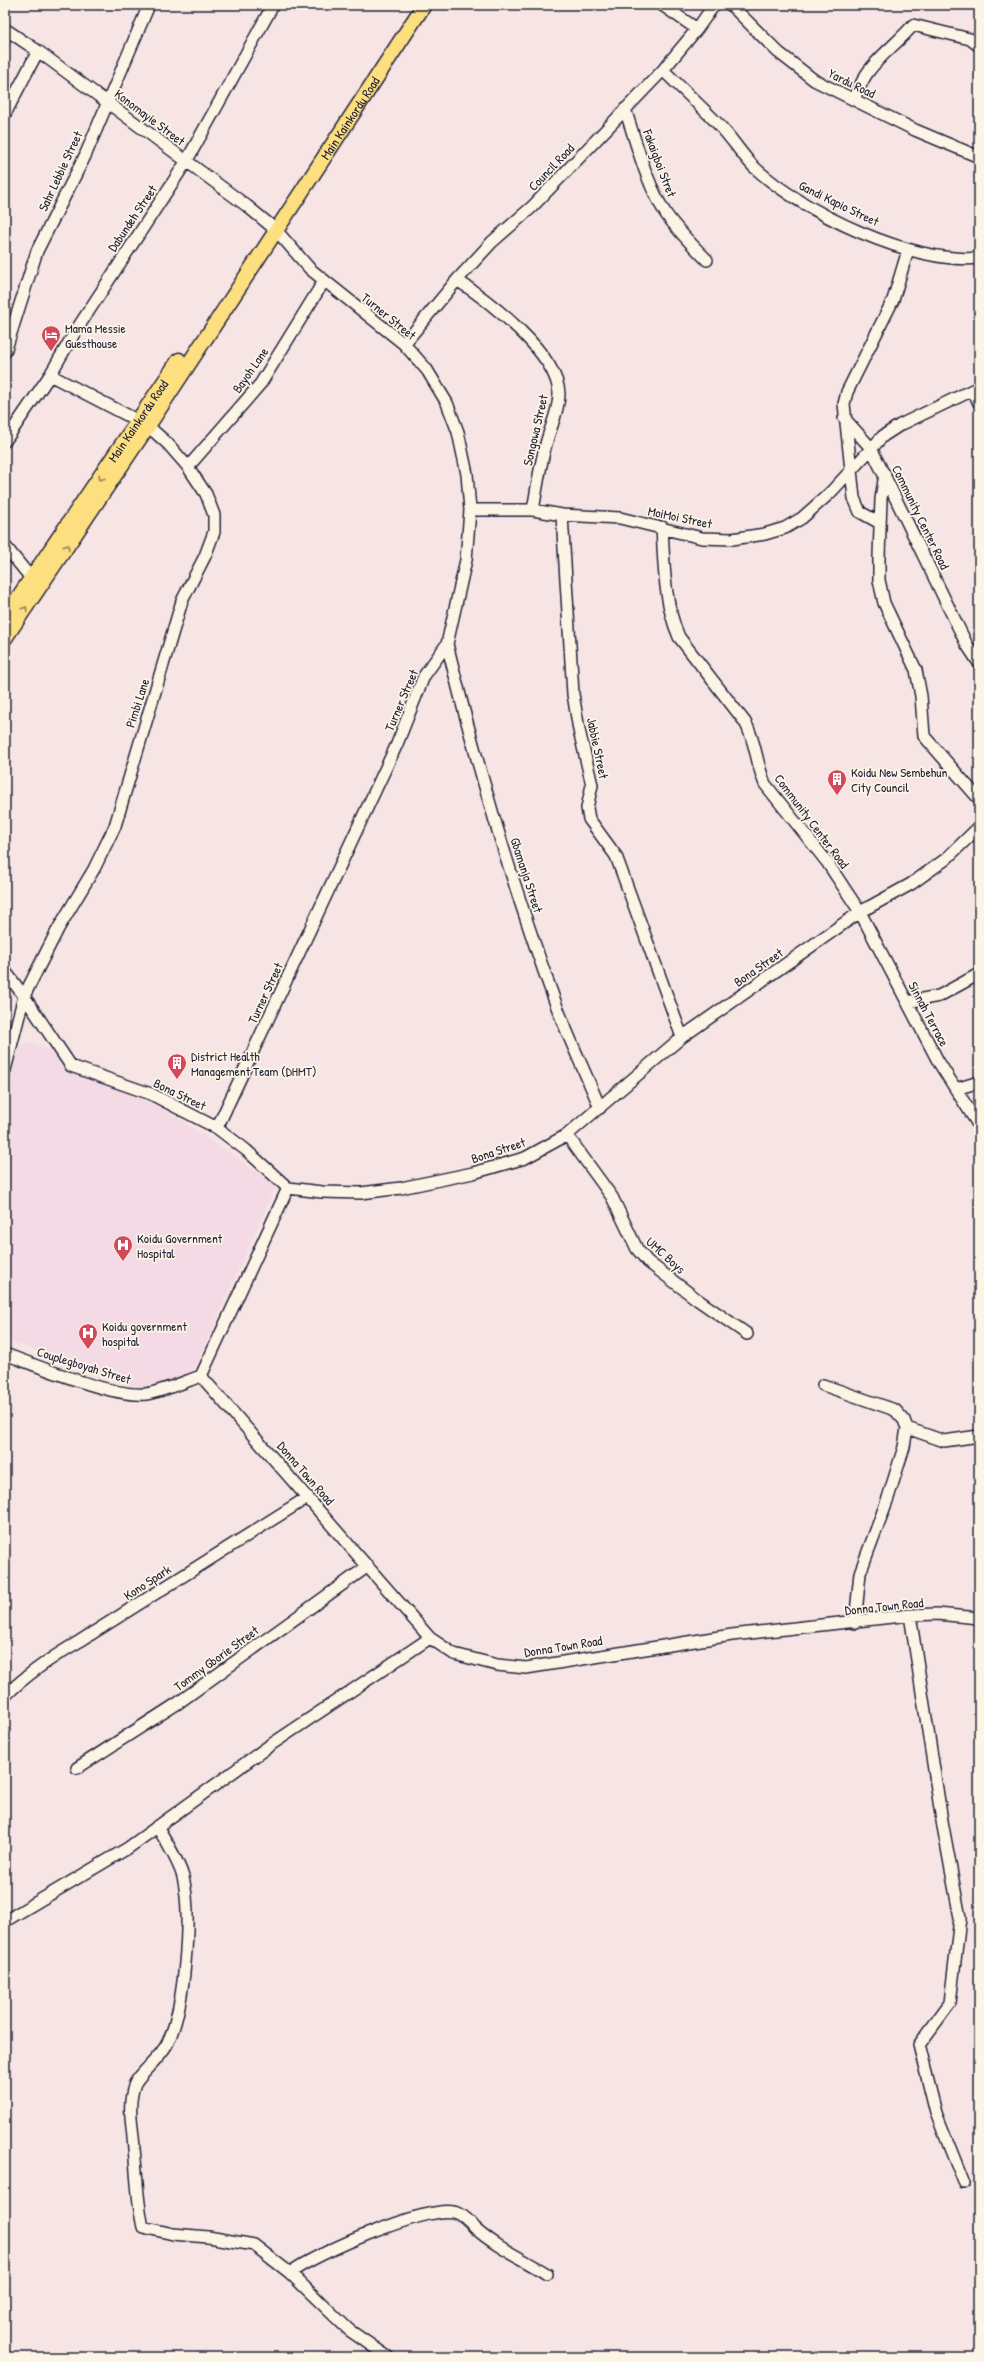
<svg xmlns="http://www.w3.org/2000/svg" width="984" height="2362" viewBox="0 0 984 2362" font-family="'Patrick Hand',sans-serif">
<rect width="100%" height="100%" fill="#f7e5e5"/>
<filter id="ink" filterUnits="userSpaceOnUse"><feTurbulence type="fractalNoise" baseFrequency=".025" numOctaves="2"/><feDisplacementMap in="SourceGraphic" scale="8" xChannelSelector="R" yChannelSelector="G"/><feConvolveMatrix kernelMatrix="1 2 1 2 8 2 1 2 1" color-interpolation-filters="sRGB"/></filter>
<g filter="url(#ink)">
<path fill="#f3dae5" d="M 29,1041 L 103,1074 L 131,1094 L 169,1112 L 276,1185 L 193,1372 L 145,1391 L 5,1339 L 5,1058 Z"/>
<g fill="none" stroke-linecap="round" stroke-linejoin="round">
<defs>
<path id="minor" d="M 662,5 L 697,29
M 731,5 L 778,52 L 814,80 L 915,130 L 979,157
M 5,29 L 38,51 L 247,206 L 276,230 L 310,269 L 404,344 L 427,370 L 447,403 L 458,432 L 467,474 L 470,510 L 466,560 L 447,644 L 424,676 L 397,744 L 217,1128
M 663,70 C 681,88 701,106 719,125 C 732,138 741,154 754,167 C 802,212 913,265 979,258
M 854,99 C 858,91 862,80 868,72 C 881,54 899,42 913,25 L 970,39 L 979,46
M 625,109 C 637,145 646,183 666,214 C 678,231 693,246 707,260
M 5,114 L 38,51
M 457,280 C 489,301 558,354 559,394 C 559,411 550,428 546,444 C 540,465 537,488 533,510
M 404,344 L 457,280 L 492,242 L 532,207 L 663,70 L 697,29 L 714,5
M 5,352 L 37,251 L 85,156 L 149,5
M 973,390 L 979,403
M 844,418 L 871,448 L 967,645 L 979,663
M 5,441 L 50,375 L 75,332 L 186,162 L 273,5
M 188,467 L 261,383 L 324,281
M 885,474 L 881,499 L 879,557 L 879,580 L 884,603 L 916,670 L 921,696 L 924,736 L 979,799
M 470,510 L 533,510 L 562,515 L 620,518 L 702,538 L 732,539 L 765,534 L 785,528 L 802,518 L 830,493 L 883,436 L 900,425 L 979,387
M 562,515 L 573,694 L 579,730 L 592,785 L 587,808 L 589,819 L 616,856 L 682,1037
M 880,523 L 860,512 L 854,498 L 844,404 L 847,392 L 893,300 L 908,250
M 662,527 C 664,564 664,603 679,637 L 745,722 C 756,741 756,763 765,784 L 827,862 L 860,912 L 938,1061 L 979,1126
M 5,546 L 31,578
M 447,644 C 477,767 513,888 557,1007 C 570,1041 586,1074 600,1108
M 5,971 L 24,996 L 71,1066 L 151,1094 L 217,1128 L 246,1150 L 288,1188 L 322,1192 L 361,1193 L 401,1188 L 473,1173 L 525,1158 L 567,1135 L 682,1037 L 860,912 L 911,884 L 946,859 L 979,827
M 907,1002 L 939,996 L 979,974
M 5,1070 L 24,996 L 58,929 L 94,869 L 115,826 L 182,601 L 205,556 L 214,532 L 214,515 L 206,494 L 188,467 L 168,444 L 148,426 L 50,375
M 956,1089 L 979,1082
M 567,1135 L 612,1197 L 637,1249 L 648,1262 L 698,1300 L 747,1334
M 5,1354 C 38,1366 114,1398 146,1394 C 164,1391 184,1382 201,1376
M 201,1376 L 430,1638 L 454,1654 L 497,1665 L 526,1668 L 732,1635 L 910,1615 L 937,1614 L 979,1618
M 201,1376 L 288,1188
M 823,1385 L 895,1410 L 904,1420 L 907,1428 L 904,1447 L 888,1498 L 860,1573 L 855,1623
M 907,1428 L 944,1441 L 979,1436
M 910,1615 L 942,1821 L 960,1918 L 950,2003 L 919,2045 L 936,2113 L 964,2183
M 5,1696 C 28,1673 52,1657 80,1641 L 308,1497
M 77,1768 L 178,1703 L 368,1566
M 157,1826 C 166,1842 178,1859 183,1877 C 192,1915 185,2009 167,2044 C 160,2058 136,2077 134,2086 C 127,2108 133,2127 134,2149 C 137,2176 137,2201 143,2227 L 173,2234 L 208,2237 L 254,2245 L 290,2273 L 349,2330 L 388,2357
M 5,1921 L 128,1848 L 269,1746 L 430,1638
M 290,2273 C 314,2254 425,2206 454,2212 C 462,2213 470,2222 475,2228 C 496,2247 523,2259 547,2274"/>
<g id="major">
<path id="s1" d="M 5,617 L 179,360"/>
<path id="s2" d="M 5,638 L 148,426 L 424,5"/>
</g>
</defs>
<use href="#minor" stroke="#22223b" stroke-width="14"/>
<use href="#major" stroke="#22223b" stroke-width="17"/>
<use href="#minor" stroke="#fcf5e5" stroke-width="11"/>
<use href="#major" stroke="#fddf80" stroke-width="14"/>
</g>
<defs><path id="oneway-chevron" d="M-2-3.5L2.5 0L-2 3.5" fill="none" stroke-width="1.6" stroke-linecap="round" stroke-linejoin="round"/></defs>
<g stroke="#90805e">
<use href="#oneway-chevron" transform="translate(101 478) rotate(124)"/>
<use href="#oneway-chevron" transform="translate(67 547) rotate(-56)"/>
<use href="#oneway-chevron" transform="translate(25 609) rotate(-56)"/>
</g>
</g>
<defs>
<symbol id="hotel-pin" viewBox="-11 -11 22 30"><path d="M0 17L-7.5 6A9.5 9.5 0 1 1 7.5 6Z" fill="#d1495b" stroke="#fcf5e5"/><path d="M-6-4.5h1.5V1H6V5H4.5V3h-9V5H-6ZM-4 0a1.8 1.8 0 1 1 3.6 0ZM.5 0V-2.5h3Q6-2.5 6 0Z" fill="#fff"/></symbol>
<symbol id="building-pin" viewBox="-11 -11 22 30"><path d="M0 17L-7.5 6A9.5 9.5 0 1 1 7.5 6Z" fill="#d1495b" stroke="#fcf5e5"/><path d="M-4-6H4V6H1V3H-1V6H-4ZM-2.5-4.3h1.7v1.8h-1.7ZM.8-4.3h1.7v1.8H.8ZM-2.5-1h1.7V.8h-1.7ZM.8-1h1.7V.8H.8Z" fill="#fff"/></symbol>
<symbol id="hospital-pin" viewBox="-11 -11 22 30"><path d="M0 17L-7.5 6A9.5 9.5 0 1 1 7.5 6Z" fill="#d1495b" stroke="#fcf5e5"/><path d="M-5-5h3v3.5h4V-5h3V5h-3V1.5h-4V5h-3Z" fill="#fff"/></symbol>
</defs>
<g fill-rule="evenodd">
<use href="#hotel-pin" x="40" y="324" width="22" height="30"/>
<use href="#building-pin" x="826" y="768" width="22" height="30"/>
<use href="#building-pin" x="166" y="1052" width="22" height="30"/>
<use href="#hospital-pin" x="112" y="1234" width="22" height="30"/>
<use href="#hospital-pin" x="77" y="1322" width="22" height="30"/>
</g>
<g text-anchor="middle" dominant-baseline="central" stroke-width="3.5" stroke-linejoin="round" paint-order="stroke">
<g font-size="13" fill="#22223b" stroke="#fcf5e5">
<text transform="translate(852 83) rotate(26)">Yardu Road</text>
<text transform="translate(150 117) rotate(37)">Konomayie Street</text>
<text stroke="none"><textPath href="#s2" startOffset="624">Main Kainkordu Road</textPath></text>
<text transform="translate(660 163) rotate(69)">Fakaigboi Stret</text>
<text transform="translate(551 167) rotate(-46)">Council Road</text>
<text transform="translate(60 171) rotate(-65)">Sahr Lebbie Street</text>
<text transform="translate(839 203) rotate(26)">Gandi Kapio Street</text>
<text transform="translate(132 218) rotate(-56)">Dabundeh Street</text>
<text transform="translate(389 316) rotate(39)">Turner Street</text>
<text transform="translate(250 370) rotate(-55)">Bayoh Lane</text>
<text stroke="none"><textPath href="#s1" startOffset="237">Main Kainkordu Road</textPath></text>
<text transform="translate(535 430) rotate(-77)">Songowa Street</text>
<text transform="translate(680 517) rotate(12)">MoiMoi Street</text>
<text transform="translate(921 517) rotate(64)">Community Center Road</text>
<text transform="translate(401 700) rotate(-67)">Turner Street</text>
<text transform="translate(137 703) rotate(-72)">Pimbi Lane</text>
<text transform="translate(598 748) rotate(78)">Jabbie Street</text>
<text transform="translate(812 821) rotate(53)">Community Center Road</text>
<text transform="translate(527 875) rotate(72)">Gbamanja Street</text>
<text transform="translate(758 967) rotate(-35)">Bona Street</text>
<text transform="translate(265 993) rotate(-65)">Turner Street</text>
<text transform="translate(929 1014) rotate(62)">Sinnah Terrace</text>
<text transform="translate(180 1094) rotate(26)">Bona Street</text>
<text transform="translate(498 1150) rotate(-18)">Bona Street</text>
<text transform="translate(666 1255) rotate(42)">UMC Boys</text>
<text transform="translate(84 1365) rotate(17)">Couplegboyah Street</text>
<text transform="translate(306 1473) rotate(49)">Donna Town Road</text>
<text transform="translate(147 1582) rotate(-33)">Kono Spark</text>
<text transform="translate(884 1606) rotate(-6)">Donna Town Road</text>
<text transform="translate(563 1646) rotate(-9)">Donna Town Road</text>
<text transform="translate(216 1658) rotate(-36)">Tommy Gborie Street</text>
</g>
<g font-size="13" fill="#22223b" stroke="#fcf5e5" text-anchor="start">
<text x="65" y="328">Mama Messie<tspan x="65" dy="15">Guesthouse</tspan></text>
<text x="851" y="772">Koidu New Sembehun<tspan x="851" dy="15">City Council</tspan></text>
<text x="191" y="1056">District Health<tspan x="191" dy="15">Management Team (DHMT)</tspan></text>
<text x="137" y="1238">Koidu Government<tspan x="137" dy="15">Hospital</tspan></text>
<text x="102" y="1326">Koidu government<tspan x="102" dy="15">hospital</tspan></text>
</g>
</g>
<rect width="984" height="2362" fill="none" stroke="#fcf5e5" stroke-width="20"/>
<rect x="10" y="10" width="964" height="2342" fill="none" stroke="#22223b" stroke-width="1.5" filter="url(#ink)"/>
</svg>
